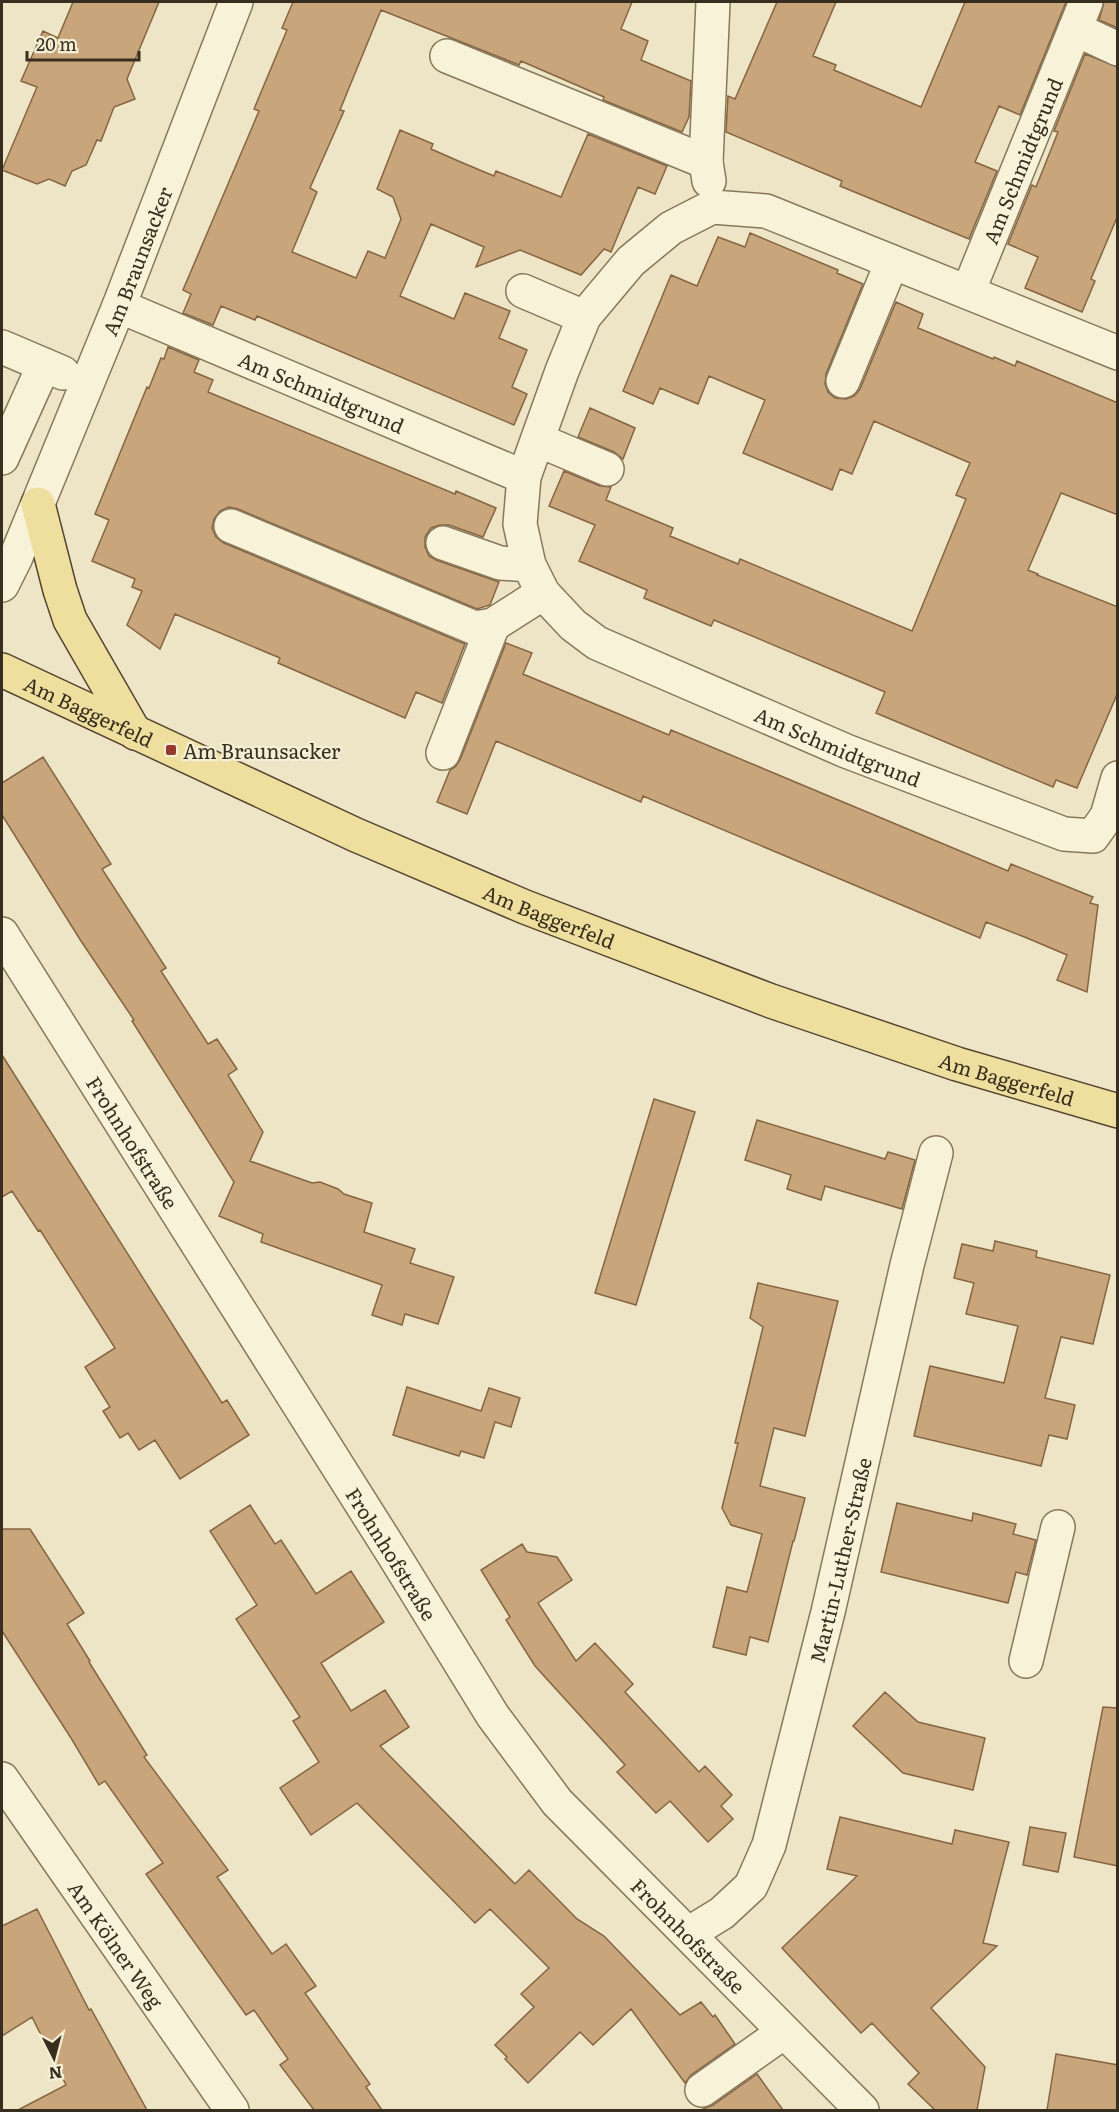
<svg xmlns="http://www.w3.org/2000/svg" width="1119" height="2112" viewBox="0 0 1119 2112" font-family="Literata,serif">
<rect width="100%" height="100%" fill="#ede5c5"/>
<path fill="#c9a57c" stroke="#856542" stroke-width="1.5" d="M 73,2 L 159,2 L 127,79 L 135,99 L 114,107 L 101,141 L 97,140 L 86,165 L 72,171 L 65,186 L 49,179 L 37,184 L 2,170 L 37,87 L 21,81 L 43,31 L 58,38 Z
M 293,2 L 632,2 L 621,29 L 648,41 L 641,60 L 691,81 L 689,117 L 682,132 L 603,100 L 604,97 L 521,61 L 519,65 L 381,10 L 340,110 L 344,111 L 310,188 L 317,192 L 292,252 L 356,278 L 368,251 L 385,258 L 401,219 L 393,197 L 377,189 L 400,130 L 433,144 L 431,149 L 463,163 L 494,176 L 496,171 L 561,197 L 588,134 L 667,166 L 655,194 L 638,187 L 611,252 L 604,249 L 581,275 L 520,250 L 476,267 L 484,247 L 431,224 L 400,296 L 454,319 L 465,293 L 510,311 L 499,338 L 527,350 L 512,387 L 527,394 L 514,425 L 257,316 L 255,320 L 221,306 L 213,325 L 183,313 L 191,294 L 183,290 L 259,111 L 254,109 L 287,30 L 282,28 Z
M 777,2 L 836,2 L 813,56 L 836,65 L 834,70 L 921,107 L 965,2 L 1066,2 L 1020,115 L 999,106 L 975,162 L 997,171 L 969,239 L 840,186 L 842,181 L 726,132 L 728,96 L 735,99 Z
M 1104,2 L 1118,2 L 1118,28 L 1099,20 Z
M 1085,54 L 1118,67 L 1118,215 L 1091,279 L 1095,281 L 1082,312 L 1025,288 L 1038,257 L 1008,244 L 1032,185 L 1036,187 L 1058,132 L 1054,131 Z
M 750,233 L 838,270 L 837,273 L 863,284 L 826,374 L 825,384 L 828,392 L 835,398 L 846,399 L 854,396 L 860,389 L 896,302 L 923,314 L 918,328 L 993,359 L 994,357 L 1015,366 L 1017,361 L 1118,403 L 1118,515 L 1061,493 L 1028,570 L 1038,574 L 1037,575 L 1118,607 L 1118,692 L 1077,788 L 1056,780 L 1053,787 L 876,713 L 885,692 L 714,620 L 711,626 L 644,598 L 647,590 L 579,561 L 595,525 L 549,506 L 564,471 L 600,486 L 611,487 L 606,500 L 673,528 L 670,536 L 738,564 L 740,559 L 912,631 L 966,499 L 956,495 L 970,463 L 874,421 L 852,474 L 840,469 L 832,490 L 743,453 L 765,400 L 709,376 L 698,404 L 660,388 L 653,404 L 623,391 L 671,275 L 697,286 L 718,237 L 745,247 Z
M 168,347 L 199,360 L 194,372 L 213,380 L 208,392 L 455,494 L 456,491 L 496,508 L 483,537 L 449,525 L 440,525 L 431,528 L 425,537 L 425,547 L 429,556 L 436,560 L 499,582 L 490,605 L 477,609 L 238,509 L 229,507 L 220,511 L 214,519 L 212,528 L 216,537 L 224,543 L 465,644 L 442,703 L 416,692 L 405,718 L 278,663 L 280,658 L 175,614 L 160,649 L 127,625 L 142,591 L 132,587 L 135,579 L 92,561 L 109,520 L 95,514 L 147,387 L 149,388 L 161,358 L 164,359 Z
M 590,408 L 635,428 L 623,459 L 614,452 L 578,437 Z
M 506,643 L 532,653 L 523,674 L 669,735 L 671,730 L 1008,871 L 1011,864 L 1093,897 L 1090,903 L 1098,905 L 1087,992 L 1057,980 L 1067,955 L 1027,938 L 986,922 L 980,938 L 643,796 L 641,802 L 496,741 L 467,814 L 437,802 L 450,770 L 455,767 L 460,760 Z
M 43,757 L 111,864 L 102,869 L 166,968 L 161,971 L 208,1044 L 217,1039 L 237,1069 L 228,1075 L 263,1132 L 250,1161 L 312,1183 L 320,1182 L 338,1189 L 344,1194 L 372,1203 L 364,1232 L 415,1249 L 410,1263 L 454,1277 L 438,1324 L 405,1314 L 402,1325 L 372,1315 L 382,1285 L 261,1242 L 263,1234 L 219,1216 L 234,1182 L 132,1021 L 134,1020 L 81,941 L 2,815 L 2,783 Z
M 2,1055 L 222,1403 L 227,1400 L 249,1435 L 180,1479 L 155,1440 L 139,1450 L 128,1433 L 120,1438 L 103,1411 L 110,1407 L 85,1367 L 115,1348 L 40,1230 L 38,1231 L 12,1191 L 2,1197 Z
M 654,1099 L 695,1112 L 636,1305 L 595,1293 Z
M 757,1120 L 885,1159 L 888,1152 L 915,1160 L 902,1209 L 825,1186 L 821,1200 L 787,1189 L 791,1175 L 745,1160 Z
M 995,1241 L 1037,1251 L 1036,1257 L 1110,1275 L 1093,1344 L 1061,1337 L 1045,1398 L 1075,1405 L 1067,1439 L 1049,1435 L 1041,1466 L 914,1436 L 930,1366 L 1004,1383 L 1018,1326 L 966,1314 L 974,1283 L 954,1278 L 962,1244 L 993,1251 Z
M 758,1283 L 838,1301 L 805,1436 L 774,1428 L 760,1486 L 805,1498 L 794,1541 L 793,1541 L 768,1642 L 750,1637 L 746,1655 L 713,1647 L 727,1587 L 747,1592 L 762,1534 L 731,1525 L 722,1508 L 738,1443 L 735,1443 L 763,1327 L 750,1318 Z
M 407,1387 L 481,1411 L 489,1388 L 520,1398 L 511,1427 L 495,1422 L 484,1458 L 461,1451 L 459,1456 L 393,1435 Z
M 897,1503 L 972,1521 L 973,1513 L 1016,1524 L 1013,1534 L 1036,1540 L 1027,1575 L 1016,1572 L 1008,1603 L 881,1572 Z
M 250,1505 L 275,1544 L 281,1540 L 316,1594 L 351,1571 L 384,1622 L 321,1663 L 351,1711 L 385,1690 L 409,1727 L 380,1746 L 515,1884 L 529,1870 L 577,1919 L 604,1936 L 680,2015 L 701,2002 L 713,2017 L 715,2015 L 735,2044 L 691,2075 L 685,2083 L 631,2009 L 593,2045 L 580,2032 L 528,2083 L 505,2059 L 507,2057 L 495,2045 L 534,2007 L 521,1994 L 549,1968 L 490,1909 L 475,1923 L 357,1803 L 311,1835 L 280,1788 L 319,1762 L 293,1721 L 300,1717 L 236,1619 L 257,1605 L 210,1531 Z
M 2,1529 L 30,1529 L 84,1613 L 67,1624 L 90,1661 L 89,1662 L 147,1755 L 144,1757 L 228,1870 L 217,1877 L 272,1954 L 286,1944 L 316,1986 L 305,1993 L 370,2084 L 366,2087 L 382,2110 L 314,2110 L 280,2065 L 288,2059 L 254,2010 L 246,2015 L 146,1874 L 163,1863 L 105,1781 L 99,1785 L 71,1738 L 2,1631 Z
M 522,1544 L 527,1552 L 557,1557 L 572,1580 L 538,1603 L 576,1661 L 595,1643 L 633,1684 L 625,1692 L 699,1772 L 705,1766 L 732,1795 L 721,1806 L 733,1819 L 708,1842 L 670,1801 L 656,1813 L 617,1772 L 625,1765 L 535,1666 L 506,1620 L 510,1617 L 481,1570 Z
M 885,1692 L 918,1722 L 985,1738 L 973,1790 L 903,1773 L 853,1726 Z
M 1103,1707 L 1118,1708 L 1118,1866 L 1074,1857 Z
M 840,1817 L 952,1844 L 955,1830 L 1009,1842 L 983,1943 L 997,1946 L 931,2008 L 985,2067 L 977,2110 L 935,2110 L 908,2084 L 919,2073 L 872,2023 L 861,2033 L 782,1948 L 857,1876 L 827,1869 Z
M 1030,1827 L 1066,1833 L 1058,1872 L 1023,1865 Z
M 37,1909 L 89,2010 L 91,2009 L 147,2110 L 18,2110 L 66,2085 L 32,2017 L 2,2036 L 2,1926 Z
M 1056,2054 L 1118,2065 L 1118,2110 L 1047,2110 Z
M 757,2074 L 783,2110 L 705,2110 L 703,2109 L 713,2105 Z"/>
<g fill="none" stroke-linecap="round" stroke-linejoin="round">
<defs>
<g id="minor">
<path d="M 1075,29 L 1118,49"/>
<path d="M 447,56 L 706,162"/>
<path d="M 709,181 L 706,162 L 713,2"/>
<path d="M 523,291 L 584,317"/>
<path id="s1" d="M 968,292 L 1086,2"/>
<path id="s2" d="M 119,306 L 524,477"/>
<path d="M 2,347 L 63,373"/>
<path id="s3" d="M 1118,353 L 766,211 L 712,207 L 671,228 L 631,261 L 584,317 L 562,371 L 524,477 L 520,524 L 529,565 L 543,593 L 573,625 L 597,643 L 846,751 L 1064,834 L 1093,836 L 1107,816 L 1118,778"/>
<path d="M 843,381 L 892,262"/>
<path d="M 538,440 L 607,469"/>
<path d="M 2,458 L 44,365"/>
<path d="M 231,526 L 475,628 L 493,625 L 543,593"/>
<path d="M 443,543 L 500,563 L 529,565"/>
<path id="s4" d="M 2,585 L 16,557 L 119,306 L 236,2"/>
<path d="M 443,753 L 493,625"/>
<path id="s5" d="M 2,934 L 395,1557 L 493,1716 L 557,1802 L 862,2110"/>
<path d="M 1026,1661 L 1058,1527"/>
<path id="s6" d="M 2,1779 L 232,2110"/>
<path id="s7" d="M 688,1934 L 722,1913 L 751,1886 L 769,1845 L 828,1612 L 907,1265 L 936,1153"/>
<path d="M 702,2090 L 784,2032"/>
</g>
<g id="major">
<path d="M 38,504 L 60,590 L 70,620 L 135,733"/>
<path id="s8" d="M 2,670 L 356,835 L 525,907 L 771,1001 L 957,1064 L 1118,1111"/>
</g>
</defs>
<use href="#minor" stroke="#87785c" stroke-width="36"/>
<use href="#major" stroke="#554530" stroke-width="36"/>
<use href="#minor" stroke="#f8f2d8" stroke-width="33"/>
<use href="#major" stroke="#eedf9f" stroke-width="33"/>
</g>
<rect fill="#94392e" stroke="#f4efd4" stroke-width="2" x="165" y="744" width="12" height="12" rx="3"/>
<g text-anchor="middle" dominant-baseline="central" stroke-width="4.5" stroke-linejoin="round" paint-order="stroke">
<g font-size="20" fill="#382e1f" stroke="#f4efd4">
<text stroke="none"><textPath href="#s1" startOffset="142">Am Schmidtgrund</textPath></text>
<text stroke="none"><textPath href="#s4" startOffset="351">Am Braunsacker</textPath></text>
<text stroke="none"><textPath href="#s2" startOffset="220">Am Schmidtgrund</textPath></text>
<text stroke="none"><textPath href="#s8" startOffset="96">Am Baggerfeld</textPath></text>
<text stroke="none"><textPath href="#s3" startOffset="1232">Am Schmidtgrund</textPath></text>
<text stroke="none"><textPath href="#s8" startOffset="600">Am Baggerfeld</textPath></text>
<text stroke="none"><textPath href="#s8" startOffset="1086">Am Baggerfeld</textPath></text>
<text stroke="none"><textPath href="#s5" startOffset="246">Frohnhofstraße</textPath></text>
<text stroke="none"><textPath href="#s5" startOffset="732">Frohnhofstraße</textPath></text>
<text stroke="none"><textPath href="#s7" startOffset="418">Martin-Luther-Straße</textPath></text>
<text stroke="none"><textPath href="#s5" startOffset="1218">Frohnhofstraße</textPath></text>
<text stroke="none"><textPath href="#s6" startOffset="201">Am Kölner Weg</textPath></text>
</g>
<g font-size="20" fill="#382e1f" stroke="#f4efd4" text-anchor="start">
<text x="183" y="750">Am Braunsacker</text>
</g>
</g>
<rect width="1119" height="2112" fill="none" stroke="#382e1f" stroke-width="6"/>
<g transform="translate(54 2058) rotate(174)" stroke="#f4efd4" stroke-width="4.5" paint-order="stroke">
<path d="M0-4.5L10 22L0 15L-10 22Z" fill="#382e1f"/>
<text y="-9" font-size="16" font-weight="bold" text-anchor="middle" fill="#382e1f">N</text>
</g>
<path d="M27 51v9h112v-9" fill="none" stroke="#382e1f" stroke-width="3"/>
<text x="36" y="51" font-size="18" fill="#382e1f" stroke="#f4efd4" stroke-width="4.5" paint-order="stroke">20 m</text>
</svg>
